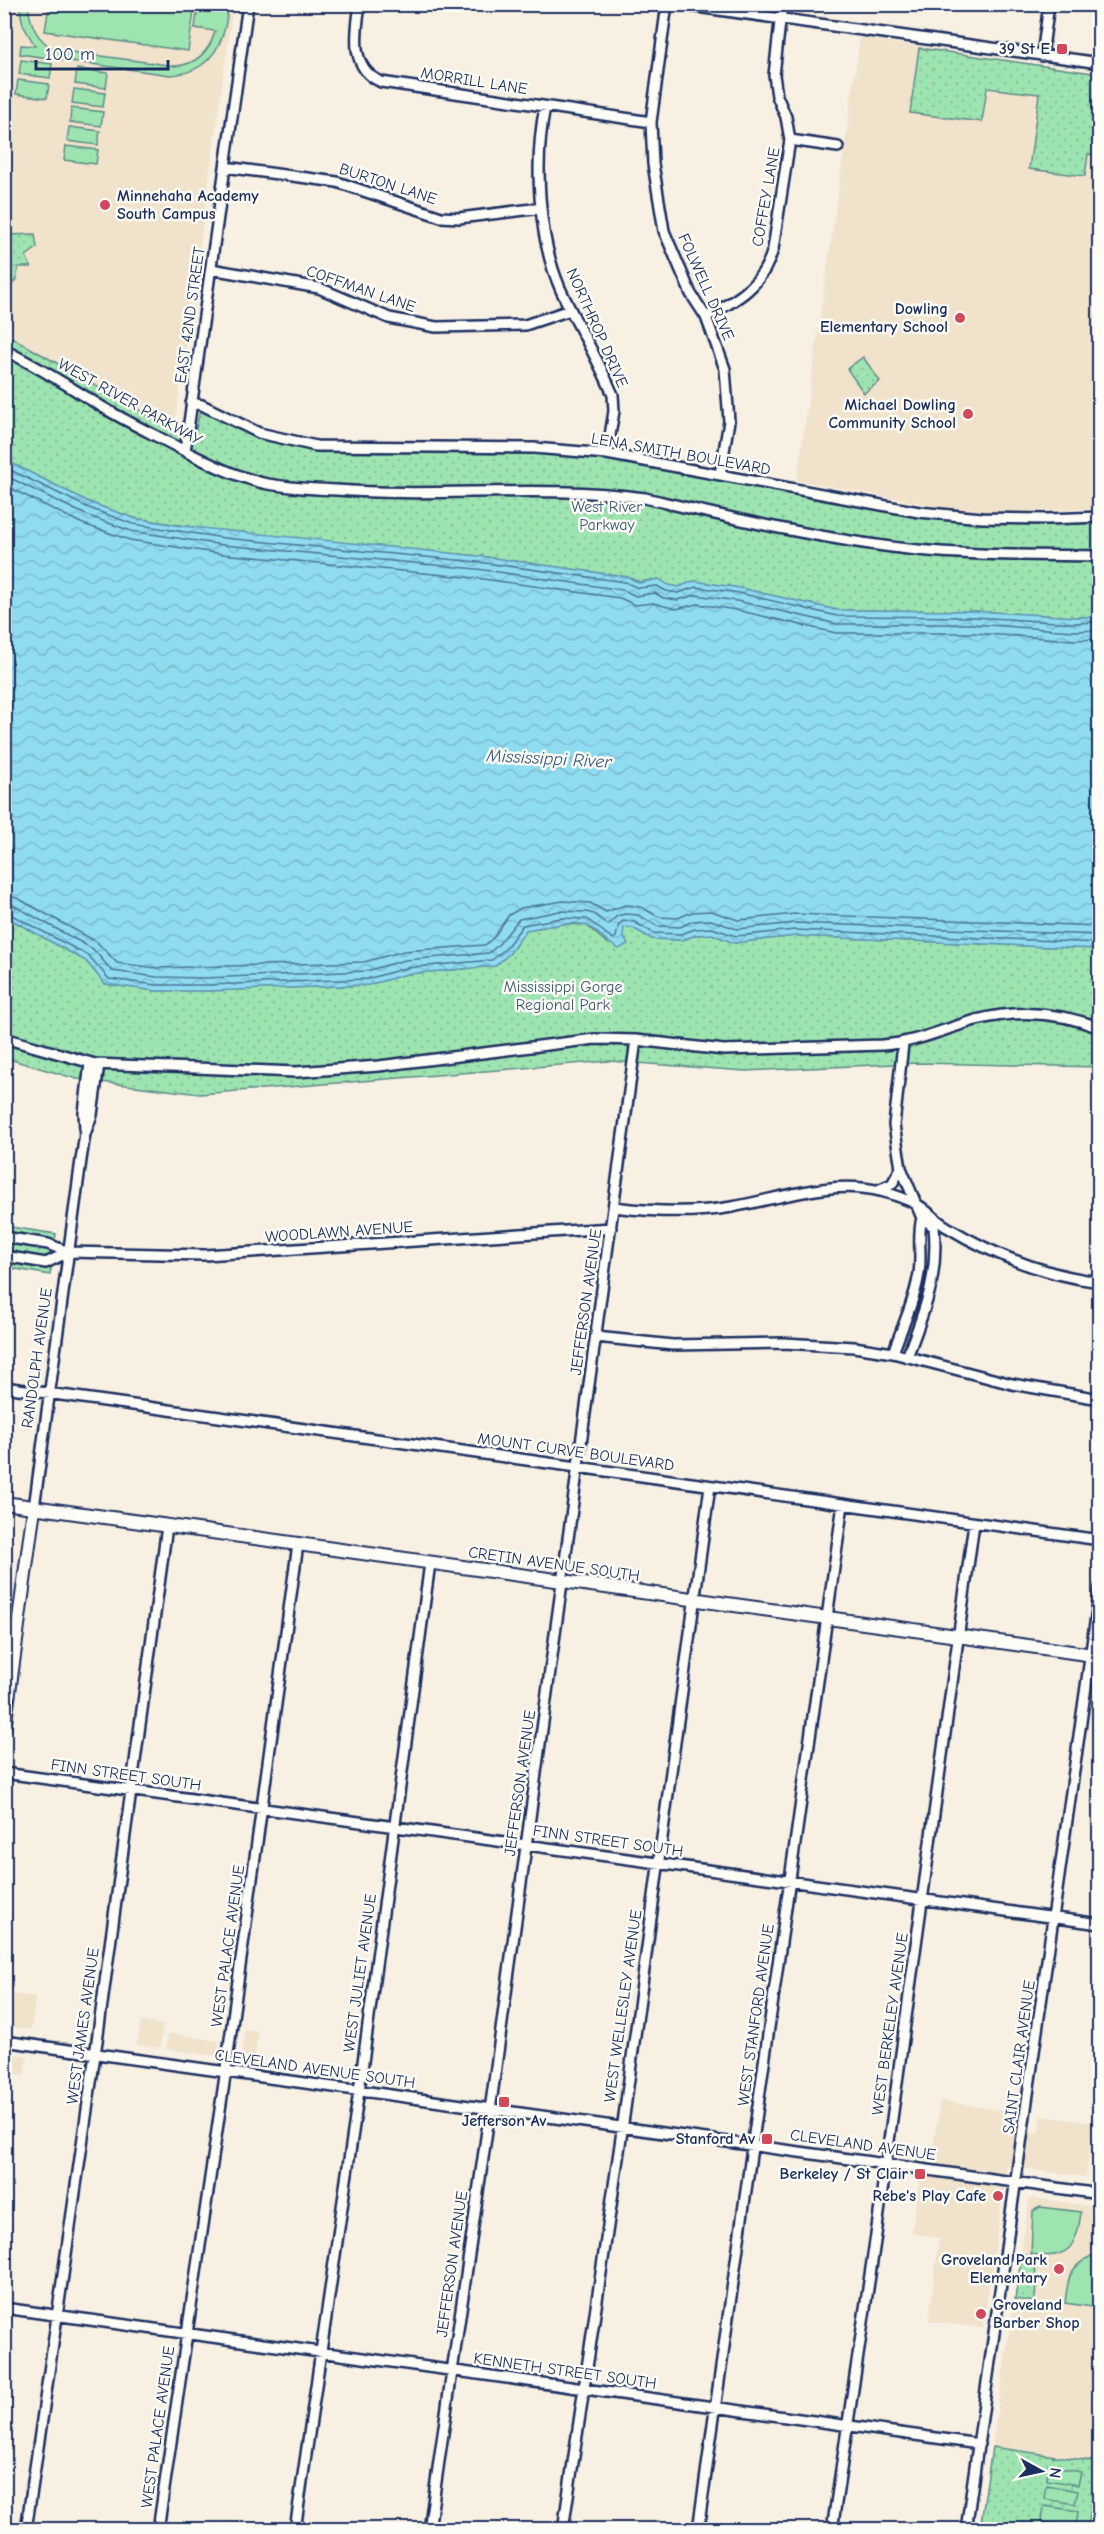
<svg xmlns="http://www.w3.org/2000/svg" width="1104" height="2534" viewBox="0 0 1104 2534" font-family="'Comic Neue',sans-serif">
<defs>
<pattern id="park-dots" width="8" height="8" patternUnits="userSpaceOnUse" patternTransform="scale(1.5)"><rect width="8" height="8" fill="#9ee4b1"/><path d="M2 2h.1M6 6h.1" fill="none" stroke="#88c49b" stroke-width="1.8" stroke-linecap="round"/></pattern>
<pattern id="water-waves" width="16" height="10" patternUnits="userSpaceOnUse" patternTransform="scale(1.5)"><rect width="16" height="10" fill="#8fdbef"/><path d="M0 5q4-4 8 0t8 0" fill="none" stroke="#7bbccf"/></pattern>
</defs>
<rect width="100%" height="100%" fill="#f7f0e3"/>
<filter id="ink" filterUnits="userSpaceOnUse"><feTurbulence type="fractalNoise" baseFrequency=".0167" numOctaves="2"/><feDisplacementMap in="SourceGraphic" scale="12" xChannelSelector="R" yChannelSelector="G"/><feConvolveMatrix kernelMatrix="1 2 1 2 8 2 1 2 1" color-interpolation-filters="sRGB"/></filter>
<g filter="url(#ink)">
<path fill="#f0e2cb" d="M 14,5 L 233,5 L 174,430 L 5,333 L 4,77 Z
M 860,38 L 1099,73 L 1099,508 L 1017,512 L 952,509 L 797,480 Z
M 5,1993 L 35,1997 L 31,2030 L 5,2026 Z
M 141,2021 L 163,2025 L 160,2048 L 137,2044 Z
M 245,2030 L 258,2032 L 254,2061 L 241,2059 Z
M 168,2033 L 219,2041 L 218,2056 L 166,2049 Z
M 4,2053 L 27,2056 L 24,2075 L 5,2073 Z
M 940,2101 L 1014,2112 L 1011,2130 L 1038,2133 L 1041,2116 L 1093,2123 L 1086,2177 L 1007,2166 L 983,2328 L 929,2321 L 939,2238 L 912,2233 L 919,2181 L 932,2155 Z
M 1032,2198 L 1099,2207 L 1098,2462 L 992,2447 L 1029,2200 Z"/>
<path fill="url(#park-dots)" stroke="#5c8a88" stroke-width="1.5" d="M 919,48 L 1099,74 L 1099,155 L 1088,154 L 1085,176 L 1029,169 L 1039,94 L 987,88 L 982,122 L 910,113 Z
M 35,234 L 37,248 L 26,256 L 31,267 L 18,267 L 17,279 L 11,285 L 5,285 L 5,237 L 10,235 Z
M 4,333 L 174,430 L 195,434 L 200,410 L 257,438 L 316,451 L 533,453 L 607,459 L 919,517 L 982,523 L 1047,525 L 1099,523 L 1099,617 L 1075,617 L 973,611 L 837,610 L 740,588 L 694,581 L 679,587 L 668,585 L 659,579 L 639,582 L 628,577 L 479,556 L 225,532 L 134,518 L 91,503 L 5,460 Z
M 863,357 L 880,381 L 864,393 L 847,369 Z
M 4,916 L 86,961 L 105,984 L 156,991 L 206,991 L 368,985 L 407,974 L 495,966 L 510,953 L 526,930 L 562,924 L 586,925 L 607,943 L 623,936 L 623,927 L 633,928 L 652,939 L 682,940 L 696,935 L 712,934 L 734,943 L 795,936 L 1099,949 L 1099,1067 L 918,1063 L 745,1071 L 609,1061 L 200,1094 L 77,1079 L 5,1058 Z
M 4,1226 L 56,1234 L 50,1275 L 5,1267 Z
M 1022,2254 L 1034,2258 C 1036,2268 1037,2291 1034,2302 L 1015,2299 Z
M 992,2447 L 1098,2462 L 1088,2529 L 980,2530 Z"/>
<path fill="#9ee4b1" stroke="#5c8a88" stroke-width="1.5" d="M 19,5 L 28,5 C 30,25 37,42 57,50 L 175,66 C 196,65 210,51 215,31 L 195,28 L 198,5 L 228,5 C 226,42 211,73 170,75 L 20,54 L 21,45 L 35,46 L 23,25 Z
M 49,5 L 195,5 L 188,51 L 45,31 Z
M 21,60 L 52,64 L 50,78 L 19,74 Z
M 77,69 L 108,73 L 106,88 L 75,84 Z
M 18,80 L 49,84 L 47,98 L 16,94 Z
M 74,89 L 105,93 L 103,107 L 72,103 Z
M 71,108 L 103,112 L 101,126 L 70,122 Z
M 69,127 L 100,131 L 98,145 L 67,141 Z
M 66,146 L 98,150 L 96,164 L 64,160 Z
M 1040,2207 L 1081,2212 C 1077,2247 1068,2261 1031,2254 L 1033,2211 Z
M 1091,2256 L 1099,2256 L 1099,2308 L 1065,2303 C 1068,2279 1068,2268 1091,2256 Z
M 1049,2466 L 1081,2472 L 1078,2485 L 1047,2480 Z
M 1046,2485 L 1078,2491 L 1075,2504 L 1044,2499 Z
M 1044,2506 L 1078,2511 L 1076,2527 L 1042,2522 Z"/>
<path fill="url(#water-waves)" stroke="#6196b5" stroke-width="1.5" d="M 5,460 L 91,503 L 134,518 L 182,526 L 479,556 L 628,577 L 639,583 L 659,579 L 668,585 L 679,587 L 694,581 L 740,588 L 837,610 L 973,611 L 1075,617 L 1099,617 L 1099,949 L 795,936 L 734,943 L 712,934 L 696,935 L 682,940 L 652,939 L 633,928 L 624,927 L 623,936 L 628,944 L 619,949 C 607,943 599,933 588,926 C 574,919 541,928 526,930 L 510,953 L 495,966 L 407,974 L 368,985 L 206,991 L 156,991 L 105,984 L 86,961 L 5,916 Z"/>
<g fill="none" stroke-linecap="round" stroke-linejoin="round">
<path stroke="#497498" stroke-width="1.5" d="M 4,467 L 89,508 L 133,524 L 224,538 L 478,562 L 625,582 L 638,588 L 657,586 L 666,591 L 678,593 L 696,587 L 739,593 L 837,616 L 973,617 L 1074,623 L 1100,622
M 4,475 L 86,515 L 131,531 L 223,545 L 477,569 L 623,590 L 636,596 L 655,593 L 663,598 L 677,600 L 696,595 L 737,601 L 837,624 L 973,624 L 1074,631 L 1100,630
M 4,485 L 83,524 L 130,540 L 222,554 L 476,578 L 620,598 L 635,605 L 653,603 L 676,609 L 698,604 L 736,610 L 836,633 L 973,633 L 1073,640 L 1100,639
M 4,895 L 17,898 L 97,942 L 117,963 L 157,968 L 364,962 L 404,951 L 485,945 L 493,938 L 509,915 L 521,908 L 563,901 L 590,903 L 606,912 L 625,905 L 641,907 L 659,917 L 678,918 L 692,912 L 711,911 L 738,920 L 795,914 L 1100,926
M 4,904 L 13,905 L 93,949 L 112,971 L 157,977 L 205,978 L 366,971 L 405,960 L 489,953 L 499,944 L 519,919 L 560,911 L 586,912 L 594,914 L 608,925 L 617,916 L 625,914 L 638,915 L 657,926 L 680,927 L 693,921 L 711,920 L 737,929 L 795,923 L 1100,935
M 4,911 L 89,956 L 109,979 L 156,985 L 206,985 L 367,979 L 406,968 L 492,960 L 505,949 L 523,925 L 561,918 L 587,919 L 613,939 L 616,937 L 619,924 L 623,921 L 634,922 L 654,933 L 681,934 L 695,929 L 712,928 L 736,936 L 795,930 L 1100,943"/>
<defs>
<path id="minor" d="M 360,4 C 356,33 349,68 381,82 L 651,122
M 667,4 L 651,122 L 653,164 L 664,231 L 691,294 L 706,317 L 725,369 L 729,421 L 720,475
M 675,4 L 1100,63
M 1042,56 L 1049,4
M 545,107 C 534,161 538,237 560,288 C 576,324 598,358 613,395 L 614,411 L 607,454
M 790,140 L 838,147
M 225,167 L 337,182 L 441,217 L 459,218 L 541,208
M 211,269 L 319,288 L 389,318 L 436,327 L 525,325 L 570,310
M 706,317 C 737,300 763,286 773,249 L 790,140 L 786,117 L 777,96 L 774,75 L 782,4
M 4,350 C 38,366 68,386 99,405 C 125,421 153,434 179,448 C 206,462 234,476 263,483 C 287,488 312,489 336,490 C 439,498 542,484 645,498 C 732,518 819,539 908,549 C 972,556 1036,555 1100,556
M 191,403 L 202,405 L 259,433 L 316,446 L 534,448 L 607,454 L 919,512 L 982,518 L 1047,519 L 1100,517
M 185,451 L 248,4
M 4,1038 L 95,1064 L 296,1072 L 379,1066 L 595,1039 L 636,1040 L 724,1050 L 882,1045 C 915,1043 944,1029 976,1020 C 1018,1009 1060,1012 1100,1028
M 85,1129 L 84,1113 L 90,1063
M 878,1190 L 892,1184 L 901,1168
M 614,1207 C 653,1212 692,1214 732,1207 C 778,1199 832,1179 880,1191 C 892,1194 907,1199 918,1205 C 928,1211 936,1221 947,1227 C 995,1256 1044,1275 1100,1282
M 4,1237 L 48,1244 L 68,1252 L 205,1255 L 611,1228
M 4,1256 L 46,1263 L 68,1252
M 596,1337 L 673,1345 L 784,1343 L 854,1347 L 893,1353 L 1012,1384 L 1100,1399
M 893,1353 C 902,1327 915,1300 919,1273 C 922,1254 917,1236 922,1218 L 901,1168 L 894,1125 L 903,1044
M 907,1357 C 924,1311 939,1278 934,1227 L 922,1218
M 4,1387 L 1100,1540
M 34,1508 L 81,1160 L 85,1134 L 92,1115 L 99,1064
M 4,1773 L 1100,1924
M 4,2041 L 1100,2194
M 4,2308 L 979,2444
M 26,2530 L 97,2041 L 167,1526
M 158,2530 L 224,2083 L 298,1544
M 295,2530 L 361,2077 L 430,1563
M 429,2530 L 492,2096 L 636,1040
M 563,2530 L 621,2138 L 710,1486
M 698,2530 L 843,1504
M 832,2530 L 877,2228 L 974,1523
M 966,2530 L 1100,1588
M 1099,2530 L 1100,2524"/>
<path id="major" d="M 4,1503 L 1100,1656
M 4,1729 L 34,1508"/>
</defs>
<use href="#minor" stroke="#1b2f5e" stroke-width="14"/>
<use href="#major" stroke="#1b2f5e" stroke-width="16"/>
<use href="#minor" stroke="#fdfcf7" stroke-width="9"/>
<use href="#major" stroke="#fdfcf7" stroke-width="12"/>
</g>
</g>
<g fill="#d1495b" stroke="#fdfcf7" stroke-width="2">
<rect x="1056" y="43" width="12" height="12" rx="3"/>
<circle cx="105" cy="205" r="6"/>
<circle cx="960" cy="318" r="6"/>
<circle cx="968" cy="414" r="6"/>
<rect x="498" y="2096" width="12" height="12" rx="3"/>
<rect x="761" y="2133" width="12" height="12" rx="3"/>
<rect x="914" y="2168" width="12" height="12" rx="3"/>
<circle cx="998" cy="2196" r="6"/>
<circle cx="1059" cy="2269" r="6"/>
<circle cx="981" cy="2314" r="6"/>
</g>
<g text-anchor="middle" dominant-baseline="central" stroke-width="5" stroke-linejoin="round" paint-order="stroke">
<g font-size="16" font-weight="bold" fill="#1b2f5e" stroke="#fdfcf7" text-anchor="end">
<text x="1050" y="49">39 St E</text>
<text x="117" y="196" text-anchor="start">Minnehaha Academy<tspan x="117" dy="18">South Campus</tspan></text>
<text x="948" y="309">Dowling<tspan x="948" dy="18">Elementary School</tspan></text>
<text x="956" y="405">Michael Dowling<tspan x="956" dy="18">Community School</tspan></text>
<text x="504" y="2121" text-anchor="middle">Jefferson Av</text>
<text x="755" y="2139">Stanford Av</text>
<text x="908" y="2174">Berkeley / St Clair</text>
<text x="986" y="2196">Rebe's Play Cafe</text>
<text x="1047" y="2260">Groveland Park<tspan x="1047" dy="18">Elementary</tspan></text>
<text x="993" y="2305" text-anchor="start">Groveland<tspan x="993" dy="18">Barber Shop</tspan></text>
</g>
<g font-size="16" fill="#1b2f5e" stroke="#fdfcf7">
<text transform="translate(474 81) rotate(9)">MORRILL LANE</text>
<text transform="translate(388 184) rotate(18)">BURTON LANE</text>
<text transform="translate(766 197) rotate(-80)">COFFEY LANE</text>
<text transform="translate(706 287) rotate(66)">FOLWELL DRIVE</text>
<text transform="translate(361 289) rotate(19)">COFFMAN LANE</text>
<text transform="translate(190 315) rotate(-82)">EAST 42ND STREET</text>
<text transform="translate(597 328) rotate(66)">NORTHROP DRIVE</text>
<text transform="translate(130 402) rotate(29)">WEST RIVER PARKWAY</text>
<text transform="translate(681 454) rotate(10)">LENA SMITH BOULEVARD</text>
<text transform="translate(339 1232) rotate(-4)">WOODLAWN AVENUE</text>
<text transform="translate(586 1302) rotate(-82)">JEFFERSON AVENUE</text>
<text transform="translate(37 1358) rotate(-82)">RANDOLPH AVENUE</text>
<text transform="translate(576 1452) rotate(8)">MOUNT CURVE BOULEVARD</text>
<text transform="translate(554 1564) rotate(8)">CRETIN AVENUE SOUTH</text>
<text transform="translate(126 1775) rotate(8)">FINN STREET SOUTH</text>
<text transform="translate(520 1783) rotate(-82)">JEFFERSON AVENUE</text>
<text transform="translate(608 1841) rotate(8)">FINN STREET SOUTH</text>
<text transform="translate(228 1946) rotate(-82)">WEST PALACE AVENUE</text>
<text transform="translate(360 1973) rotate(-82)">WEST JULIET AVENUE</text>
<text transform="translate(623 2006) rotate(-82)">WEST WELLESLEY AVENUE</text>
<text transform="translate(756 2015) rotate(-82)">WEST STANFORD AVENUE</text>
<text transform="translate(890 2024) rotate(-82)">WEST BERKELEY AVENUE</text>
<text transform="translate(83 2026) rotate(-82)">WEST JAMES AVENUE</text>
<text transform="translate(1019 2057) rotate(-82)">SAINT CLAIR AVENUE</text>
<text transform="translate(315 2069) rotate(8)">CLEVELAND AVENUE SOUTH</text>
<text transform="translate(863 2145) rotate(8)">CLEVELAND AVENUE</text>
<text transform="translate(452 2264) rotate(-82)">JEFFERSON AVENUE</text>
<text transform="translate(565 2371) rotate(8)">KENNETH STREET SOUTH</text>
<text transform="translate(158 2427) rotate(-82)">WEST PALACE AVENUE</text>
</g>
<g font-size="16" fill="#3c5c73" stroke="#fdfcf7">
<text x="607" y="507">West River<tspan x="607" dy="18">Parkway</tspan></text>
<text x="563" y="987">Mississippi Gorge<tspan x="563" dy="18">Regional Park</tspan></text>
</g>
<g font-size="18" font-style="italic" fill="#385a82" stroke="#fdfcf7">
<text transform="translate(549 759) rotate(3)">Mississippi River</text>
</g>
</g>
<rect width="1104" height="2534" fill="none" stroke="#fdfcf7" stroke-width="24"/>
<rect x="12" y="12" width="1080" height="2510" fill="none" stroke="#1b2f5e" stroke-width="2" filter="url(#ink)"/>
<g transform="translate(1041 2471) rotate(98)" stroke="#fdfcf7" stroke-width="4.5" paint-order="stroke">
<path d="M0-4.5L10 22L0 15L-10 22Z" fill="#1b2f5e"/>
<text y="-9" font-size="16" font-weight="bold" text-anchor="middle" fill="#1b2f5e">N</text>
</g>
<path d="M36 60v9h132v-9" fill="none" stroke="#1b2f5e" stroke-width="3"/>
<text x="45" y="60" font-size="18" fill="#1b2f5e" stroke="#fdfcf7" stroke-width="4.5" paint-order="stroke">100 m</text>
</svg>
